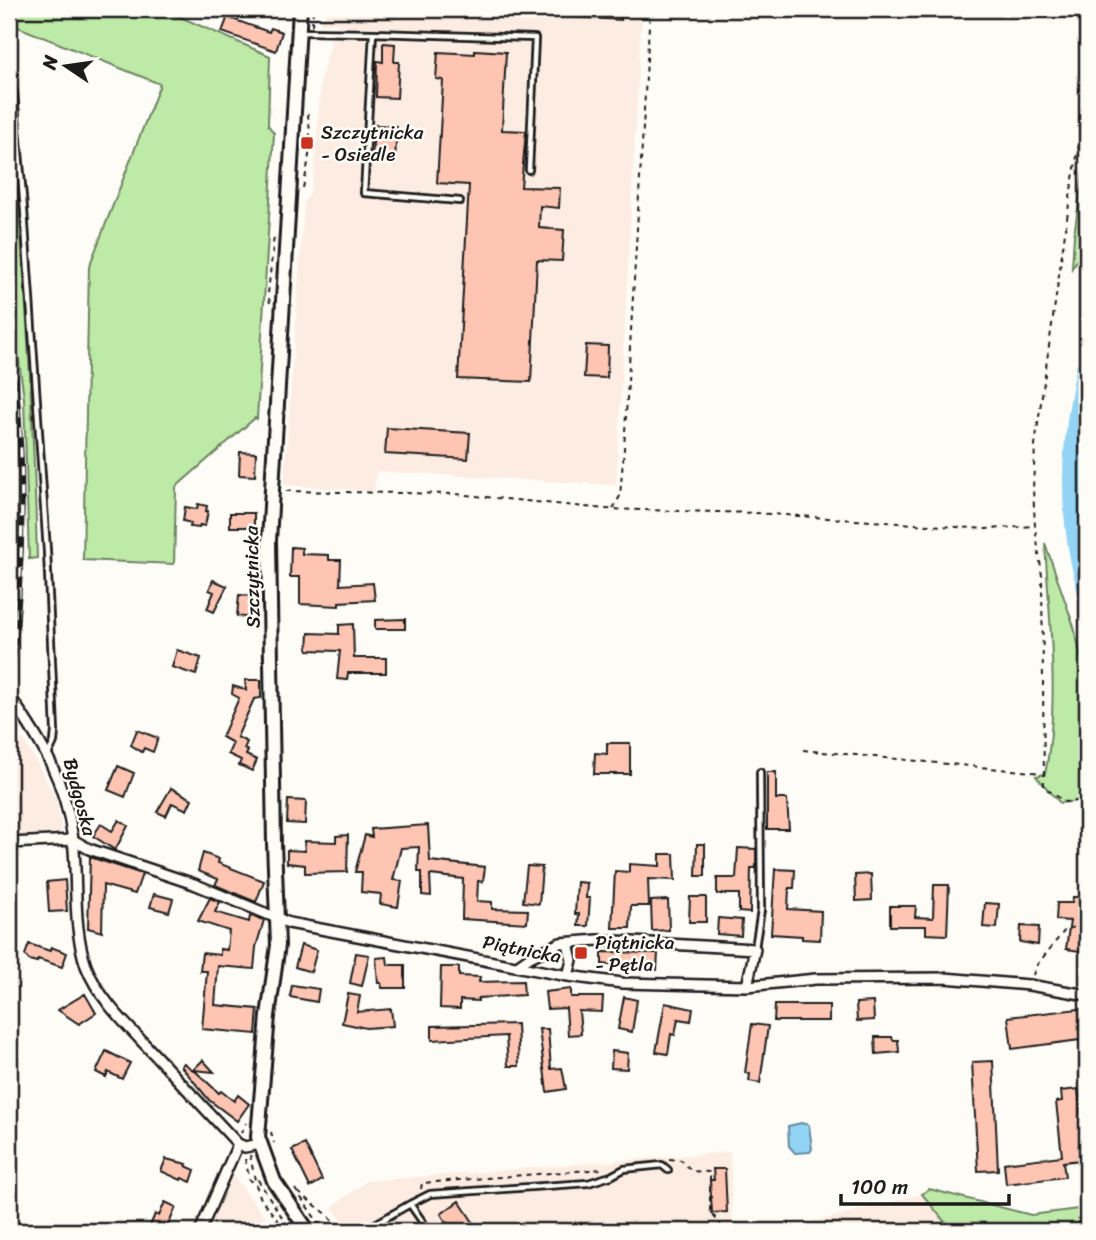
<svg xmlns="http://www.w3.org/2000/svg" width="1096" height="1240" viewBox="0 0 1096 1240" font-family="Sriracha,sans-serif">
<rect width="100%" height="100%" fill="#fdfcf7"/>
<filter id="ink" filterUnits="userSpaceOnUse"><feTurbulence type="fractalNoise" baseFrequency=".0143" numOctaves="2"/><feDisplacementMap in="SourceGraphic" scale="14" xChannelSelector="R" yChannelSelector="G"/><feConvolveMatrix kernelMatrix="1 2 1 2 8 2 1 2 1" color-interpolation-filters="sRGB"/></filter>
<g filter="url(#ink)">
<path fill="#fdece2" d="M 330,9 L 642,9 L 616,485 L 376,471 L 374,491 L 284,485 L 304,203 L 310,194 L 314,176 L 321,79 L 332,39 L 337,39 L 338,24 L 319,23 Z
M 23,738 L 55,796 L 62,831 L 60,835 L 9,839 L 9,786 L 16,748 Z
M 730,1152 L 733,1231 L 350,1231 L 332,1207 L 367,1181 Z
M 230,1171 L 270,1224 L 274,1222 L 281,1231 L 204,1231 Z
M 922,1194 L 952,1231 L 780,1231 L 786,1229 Z"/>
<path fill="#beeaa7" stroke="#6d8362" stroke-width="2" d="M 9,9 L 174,9 L 173,14 L 270,56 L 268,125 L 274,133 L 257,419 L 255,418 L 176,487 L 174,564 L 83,560 L 89,267 L 160,84 L 18,27 L 9,27 Z
M 9,105 C 25,255 33,407 37,558 L 29,559 L 24,398 L 9,287 Z
M 1087,145 L 1087,245 L 1072,268 L 1074,235 Z
M 1045,543 L 1074,627 L 1087,682 L 1087,800 L 1060,803 L 1036,776 L 1045,774 C 1060,705 1049,614 1045,543 Z
M 929,1189 L 1031,1215 L 1087,1208 L 1087,1231 L 952,1231 L 922,1194 Z"/>
<path fill="#93d4f4" stroke="#638a9e" stroke-width="2" d="M 801,1123 L 809,1125 L 812,1149 L 810,1152 L 795,1153 L 789,1146 L 788,1126 Z"/>
<g fill="none" stroke-linecap="round" stroke-linejoin="round">
<path stroke="#93d4f4" stroke-width="21" d="M 1087,367 C 1071,441 1067,513 1087,586"/>
</g>
<path fill="#fec5b2" stroke="#1c1c1c" stroke-width="2" d="M 225,9 L 236,9 L 232,19 L 269,32 L 271,28 L 282,32 L 276,51 L 222,32 L 227,19 L 222,17 Z
M 557,9 L 621,9 L 621,20 L 557,16 Z
M 383,43 L 395,44 L 394,62 L 399,62 L 397,98 L 376,97 L 377,61 L 383,62 Z
M 475,50 L 506,52 L 502,130 L 526,131 L 521,187 L 560,188 L 559,208 L 540,206 L 539,228 L 564,230 L 562,261 L 537,260 L 531,382 L 458,379 L 469,185 L 437,183 L 443,80 L 436,79 L 438,52 L 475,54 Z
M 374,125 L 397,126 L 395,160 L 372,159 Z
M 586,345 L 608,346 L 607,378 L 584,377 Z
M 387,428 L 470,433 L 468,459 L 385,454 Z
M 240,452 L 256,453 L 255,476 L 239,475 Z
M 198,504 L 207,506 L 206,511 L 208,511 L 205,526 L 200,525 L 199,528 L 190,527 L 191,523 L 183,521 L 185,507 L 197,509 Z
M 230,513 L 254,513 L 254,527 L 230,527 Z
M 291,547 L 302,548 L 302,554 L 329,555 L 329,560 L 341,560 L 340,585 L 373,583 L 375,600 L 339,602 L 339,606 L 300,604 L 300,577 L 290,577 Z
M 213,580 L 227,586 L 214,612 L 207,609 L 214,592 L 209,590 Z
M 239,595 L 253,596 L 252,618 L 237,616 Z
M 405,619 L 405,629 L 375,629 L 375,620 Z
M 353,624 L 354,658 L 386,658 L 386,673 L 348,673 L 347,680 L 337,679 L 340,651 L 308,650 L 309,633 L 339,634 L 339,625 Z
M 177,650 L 201,658 L 196,675 L 172,667 Z
M 245,680 L 261,680 L 261,698 L 254,699 L 237,737 L 247,742 L 244,749 L 248,751 L 246,755 L 257,760 L 252,771 L 239,765 L 241,760 L 228,754 L 233,743 L 222,737 L 239,698 L 232,694 L 233,686 L 246,690 Z
M 137,730 L 158,738 L 153,752 L 144,748 L 142,752 L 131,745 Z
M 607,743 L 630,743 L 630,774 L 594,774 L 595,753 L 607,754 Z
M 118,766 L 134,773 L 125,797 L 108,790 Z
M 767,772 L 776,772 L 776,799 L 787,799 L 789,829 L 767,829 Z
M 171,788 L 192,799 L 187,810 L 172,803 L 166,816 L 157,812 Z
M 288,800 L 306,801 L 305,824 L 287,823 Z
M 119,820 L 128,826 L 115,850 L 93,836 L 101,824 L 112,831 Z
M 428,825 L 430,861 L 485,867 L 483,882 L 478,881 L 477,901 L 492,902 L 492,909 L 528,910 L 527,923 L 462,919 L 463,879 L 430,875 L 431,896 L 422,895 L 422,872 L 418,872 L 419,847 L 401,848 L 393,880 L 402,881 L 398,907 L 380,904 L 381,894 L 361,892 L 362,872 L 355,872 L 365,835 L 372,837 L 371,829 Z
M 348,835 L 347,872 L 305,873 L 305,865 L 287,863 L 287,850 L 305,851 L 304,841 L 336,842 L 336,836 Z
M 697,844 L 705,844 L 705,876 L 696,876 Z
M 738,848 L 756,849 L 756,868 L 751,868 L 750,913 L 739,912 L 739,894 L 717,894 L 717,878 L 736,878 Z
M 203,853 L 219,859 L 218,863 L 264,881 L 256,902 L 215,885 L 218,879 L 198,871 Z
M 660,854 L 674,854 L 675,880 L 648,879 L 649,906 L 631,906 L 630,928 L 612,928 L 615,871 L 629,872 L 629,864 L 660,866 Z
M 90,857 L 142,874 L 135,894 L 103,885 L 102,932 L 88,928 Z
M 527,866 L 542,867 L 539,904 L 523,902 Z
M 775,869 L 795,870 L 794,888 L 789,888 L 788,909 L 821,911 L 820,940 L 802,939 L 802,936 L 771,934 Z
M 871,874 L 872,900 L 856,901 L 855,875 Z
M 65,880 L 67,911 L 49,912 L 47,882 Z
M 577,882 L 587,883 L 586,898 L 590,898 L 588,926 L 578,926 L 579,914 L 575,914 Z
M 934,885 L 949,885 L 947,935 L 926,934 L 926,926 L 890,926 L 890,906 L 916,906 L 915,917 L 933,918 Z
M 154,894 L 173,899 L 169,912 L 150,907 Z
M 690,897 L 706,897 L 706,922 L 689,922 Z
M 1073,897 L 1080,897 L 1078,933 L 1084,934 L 1084,938 L 1087,938 L 1087,952 L 1066,949 L 1070,921 L 1056,920 L 1057,903 L 1072,903 Z
M 210,898 L 220,902 L 215,912 L 249,922 L 250,916 L 264,920 L 256,947 L 254,969 L 218,966 L 215,1005 L 258,1009 L 256,1034 L 202,1029 L 207,971 L 200,971 L 202,953 L 220,955 L 220,949 L 227,950 L 229,931 L 198,921 Z
M 668,900 L 669,930 L 652,931 L 651,901 Z
M 985,903 L 999,904 L 997,928 L 983,927 Z
M 718,918 L 742,920 L 741,936 L 717,934 Z
M 1021,926 L 1039,927 L 1038,945 L 1020,942 Z
M 29,944 L 50,951 L 51,947 L 67,953 L 62,967 L 38,959 L 37,962 L 29,960 L 25,955 Z
M 301,945 L 317,950 L 311,972 L 295,967 Z
M 602,952 L 658,953 L 657,970 L 602,964 Z
M 356,953 L 369,955 L 362,986 L 350,983 Z
M 387,957 L 388,965 L 405,965 L 405,988 L 382,988 L 381,983 L 378,983 L 376,958 Z
M 441,967 L 459,967 L 459,976 L 480,977 L 479,982 L 523,981 L 524,995 L 478,998 L 478,1001 L 460,1000 L 460,1009 L 440,1008 Z
M 292,985 L 319,989 L 317,1002 L 290,997 Z
M 571,989 L 571,997 L 603,997 L 602,1012 L 579,1011 L 581,1034 L 568,1035 L 566,1008 L 547,1009 L 545,992 Z
M 85,994 L 96,1013 L 79,1024 L 58,1010 Z
M 348,994 L 360,996 L 357,1012 L 391,1009 L 393,1026 L 366,1028 L 342,1023 Z
M 624,997 L 637,1000 L 632,1032 L 618,1029 Z
M 873,1002 L 874,1020 L 857,1021 L 856,1003 Z
M 665,1003 L 693,1009 L 691,1021 L 678,1019 L 675,1035 L 671,1034 L 668,1054 L 656,1052 Z
M 775,1005 L 829,1005 L 829,1021 L 774,1021 Z
M 1087,1008 L 1087,1039 L 1012,1049 L 1008,1017 Z
M 517,1024 L 519,1066 L 508,1066 L 506,1036 L 432,1040 L 432,1026 Z
M 752,1024 L 768,1026 L 760,1083 L 749,1081 L 750,1074 L 745,1073 Z
M 539,1029 L 548,1029 L 551,1069 L 562,1068 L 566,1089 L 547,1092 Z
M 875,1037 L 892,1037 L 893,1040 L 898,1040 L 899,1052 L 876,1054 Z
M 106,1051 L 130,1063 L 122,1079 L 108,1072 L 106,1077 L 96,1072 Z
M 612,1051 L 628,1053 L 627,1069 L 611,1068 Z
M 203,1060 L 214,1072 L 194,1070 L 219,1093 L 221,1091 L 234,1101 L 238,1095 L 249,1104 L 237,1121 L 209,1100 L 181,1066 L 184,1063 L 193,1070 Z
M 993,1061 L 998,1170 L 978,1171 L 972,1062 Z
M 1078,1089 L 1085,1145 L 1079,1146 L 1081,1160 L 1063,1162 L 1065,1177 L 1006,1184 L 1004,1163 L 1062,1156 L 1056,1102 L 1062,1101 L 1061,1091 Z
M 305,1144 L 322,1180 L 310,1187 L 292,1150 Z
M 166,1159 L 187,1164 L 186,1166 L 195,1170 L 191,1182 L 182,1178 L 181,1180 L 161,1171 Z
M 713,1169 L 725,1169 L 727,1212 L 712,1213 L 710,1180 L 714,1180 Z
M 459,1201 L 479,1231 L 452,1231 L 441,1214 Z
M 165,1202 L 176,1207 L 166,1231 L 148,1231 L 155,1214 L 159,1216 Z"/>
<g fill="none" stroke-linecap="round" stroke-linejoin="round">
<defs>
<path id="lane" d="M 300,32 L 373,33 L 364,193 L 460,201
M 373,33 L 535,38 L 529,170
M 9,71 L 14,93 L 24,210 L 47,551 L 55,731 L 54,742 L 48,755
M 755,948 L 761,910 L 760,772
M 410,1204 L 430,1194 L 588,1183 L 611,1176 L 624,1169 L 662,1165 L 668,1170
M 363,1231 L 410,1204 L 429,1231"/>
<path id="street" d="M 9,695 C 42,743 65,779 73,839 C 78,881 72,925 86,966 C 99,1000 130,1028 154,1054 C 182,1084 210,1114 238,1144 L 245,1147 L 260,1144
M 9,843 L 73,840 L 89,849 L 194,884 L 289,923 L 568,976 L 622,983 L 747,986 L 816,979 L 944,978 L 1029,985 L 1087,995
M 568,943 L 572,960 L 568,976
M 517,966 L 530,957 L 560,943 L 598,940 L 755,949 L 747,986
M 200,1231 L 238,1144"/>
<path id="secondary" d="M 300,9 L 269,541 L 274,843 L 278,945 L 268,1016 L 258,1137 L 274,1181 L 308,1231"/>
</defs>
<use href="#lane" stroke="#1c1c1c" stroke-width="10"/>
<use href="#street" stroke="#1c1c1c" stroke-width="14"/>
<use href="#secondary" stroke="#1c1c1c" stroke-width="18"/>
<path stroke="#1c1c1c" stroke-width="2" stroke-dasharray="5 5" stroke-linecap="butt" d="M 312,25 L 313,9
M 1087,116 L 1081,134 L 1071,190 L 1035,445 L 1033,489 L 1035,526 L 1042,576 L 1044,787 L 1065,802 L 1087,800
M 303,188 C 309,162 313,137 307,111
M 270,303 L 268,294 L 274,236
M 286,491 L 456,494 L 604,509 L 756,513 L 986,529 L 1035,526
M 613,509 L 620,496 L 624,449 L 650,9
M 803,750 L 1042,773
M 1033,975 L 1036,966 L 1065,930 L 1084,924 L 1087,906
M 271,1132 L 274,1143
M 241,1133 L 246,1123
M 250,1155 L 256,1185 L 261,1199 L 286,1231
M 245,1159 L 250,1181 L 258,1180 L 291,1231
M 669,1159 L 681,1160 L 692,1171 L 710,1172 L 710,1211 L 725,1231
M 295,1189 L 324,1231
M 421,1189 L 422,1183 L 602,1169
M 298,1192 L 328,1215 L 340,1231"/>
<use href="#lane" stroke="#fdfcf7" stroke-width="4.5"/>
<use href="#street" stroke="#fdfcf7" stroke-width="9"/>
<use href="#secondary" stroke="#fdfcf7" stroke-width="12"/>
<defs>
<path id="rail" d="M 9,328 C 27,449 25,570 9,691"/>
</defs>
<use href="#rail" stroke="#1c1c1c" stroke-width="6"/>
<use href="#rail" stroke="#fdfcf7" stroke-width="3.5" stroke-dasharray="10" stroke-linecap="butt"/>
</g>
</g>
<g fill="#c8321e" stroke="#fdfcf7" stroke-width="2.5">
<rect x="300" y="136" width="14" height="14" rx="3.5"/>
<rect x="574" y="946" width="14" height="14" rx="3.5"/>
</g>
<g text-anchor="middle" dominant-baseline="central" stroke-width="5" stroke-linejoin="round" paint-order="stroke">
<g font-size="19" fill="#1c1c1c" stroke="#fdfcf7" text-anchor="start">
<text x="321" y="132">Szczytnicka<tspan x="321" dy="22">- Osiedle</tspan></text>
<text x="595" y="942">Piątnicka<tspan x="595" dy="22">- Pętla</tspan></text>
</g>
<g font-size="19" fill="#1c1c1c" stroke="#fdfcf7">
<text transform="translate(252 577) rotate(-91)">Szczytnicka</text>
<text transform="translate(80 797) rotate(75)">Bydgoska</text>
<text transform="translate(522 949) rotate(11)">Piątnicka</text>
</g>
</g>
<rect width="1096" height="1240" fill="none" stroke="#fdfcf7" stroke-width="35"/>
<rect x="18" y="18" width="1061" height="1205" fill="none" stroke="#1c1c1c" stroke-width="2.5" filter="url(#ink)"/>
<g transform="translate(66 66) rotate(283)" stroke="#fdfcf7" stroke-width="5" paint-order="stroke">
<path d="M0-5L12 26L0 18L-12 26Z" fill="#1c1c1c"/>
<text y="-10" font-size="19" font-weight="bold" text-anchor="middle" fill="#1c1c1c">N</text>
</g>
<path d="M841 1194v10h168v-10" fill="none" stroke="#1c1c1c" stroke-width="3.5"/>
<text x="851" y="1194" font-size="21" fill="#1c1c1c" stroke="#fdfcf7" stroke-width="5" paint-order="stroke">100 m</text>
</svg>
